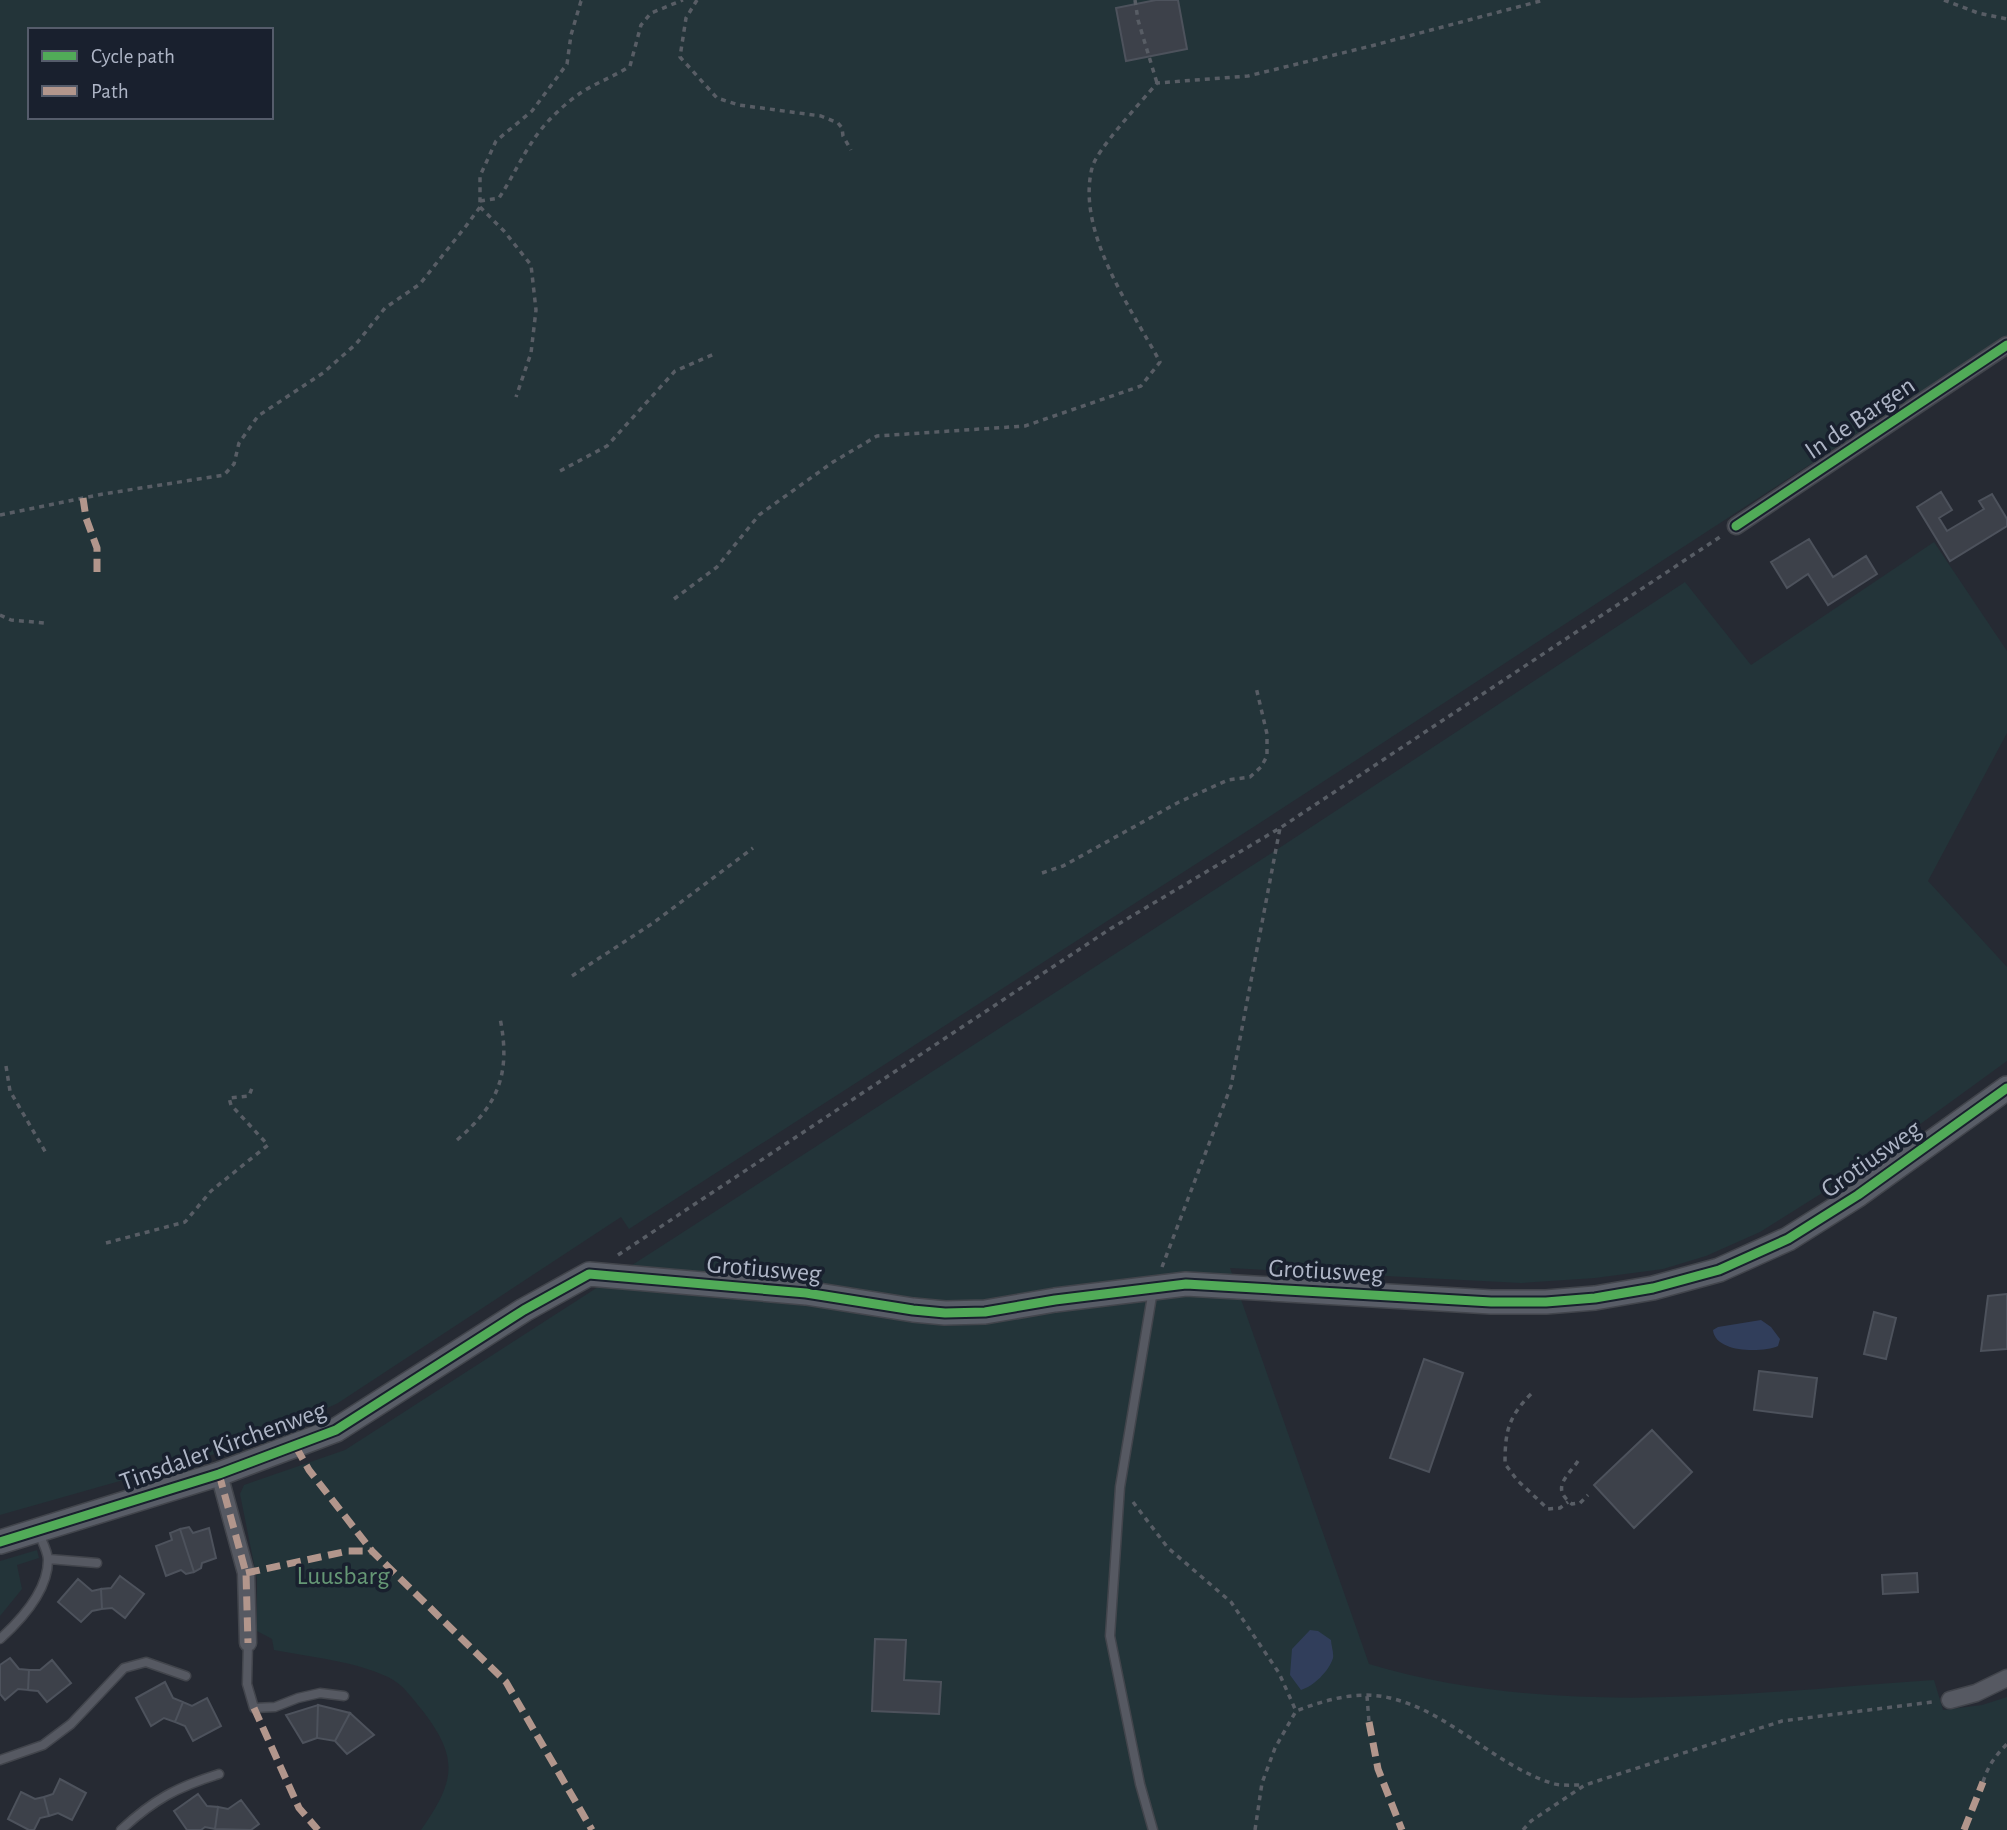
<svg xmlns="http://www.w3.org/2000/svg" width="2007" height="1830" viewBox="0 0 2007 1830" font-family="'Alegreya Sans',sans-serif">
<rect width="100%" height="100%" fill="#262a33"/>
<path fill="#233439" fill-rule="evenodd" d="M 0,0 L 2007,0 L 2007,336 L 1269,817 L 629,1229 L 621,1217 L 338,1403 L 254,1443 L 0,1515 ZM 30,30 L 271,30 L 271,117 L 30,117 Z
M 1934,542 L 2007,651 L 2007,733 L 1928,881 L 2007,967 L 2007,1061 L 1846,1178 L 1760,1232 L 1706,1256 L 1663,1269 L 1595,1278 L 1521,1283 L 1230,1268 L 1369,1664 C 1553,1719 1747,1693 1934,1680 L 1943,1710 L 1982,1705 L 2007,1697 L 2007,1830 L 421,1830 C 455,1781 460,1759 422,1710 C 412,1698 403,1684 388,1677 C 354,1661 311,1657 274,1650 L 272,1639 L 257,1631 L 257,1579 L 240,1494 L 244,1485 L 345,1450 L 1270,854 L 1685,582 L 1751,665 Z
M 37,1550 L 39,1558 L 17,1565 L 22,1589 L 0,1616 L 0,1561 Z"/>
<path fill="#313e5b" d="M 1761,1320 L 1771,1327 L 1780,1339 L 1778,1346 C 1762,1353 1715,1353 1713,1330 L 1718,1327 Z
M 1310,1630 L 1318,1631 L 1331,1640 C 1331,1645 1334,1653 1333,1658 C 1329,1671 1314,1686 1301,1690 L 1290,1675 L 1292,1649 Z"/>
<path fill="#3d414a" stroke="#4d525c" stroke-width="2" d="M 1156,0 L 1178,0 L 1187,49 L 1126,61 L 1116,8 Z
M 1941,492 L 1952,510 L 1939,518 L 1947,531 L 1984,509 L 1979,501 L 1992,494 L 2007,519 L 2007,526 L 1950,561 L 1917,507 Z
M 1809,539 L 1833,577 L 1866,556 L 1877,574 L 1828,605 L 1808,574 L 1787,588 L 1771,562 Z
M 2007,1294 L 2007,1349 L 1981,1351 L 1988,1296 Z
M 1874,1312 L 1896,1318 L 1886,1359 L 1864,1354 Z
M 1424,1359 L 1463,1373 L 1429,1472 L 1390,1458 Z
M 1759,1371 L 1817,1378 L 1812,1417 L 1754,1410 Z
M 1652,1430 L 1692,1472 L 1634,1528 L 1594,1485 Z
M 189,1527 L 193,1533 L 209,1528 L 216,1558 L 202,1563 L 201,1568 L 194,1572 L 180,1529 Z
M 180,1529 L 194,1572 L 186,1574 L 181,1570 L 166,1576 L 156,1546 L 172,1540 L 170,1533 Z
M 1917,1573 L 1918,1592 L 1883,1594 L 1882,1575 Z
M 120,1576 L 144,1594 L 125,1618 L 112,1608 L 102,1609 L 101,1589 L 111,1588 Z
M 78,1579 L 92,1591 L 101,1589 L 102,1609 L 92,1611 L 81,1622 L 58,1602 Z
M 875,1639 L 906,1640 L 904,1680 L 941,1682 L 939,1714 L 872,1711 Z
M 10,1658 L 19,1669 L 29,1670 L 28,1690 L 18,1689 L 5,1700 L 0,1694 L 0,1665 Z
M 52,1660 L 71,1683 L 47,1702 L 38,1691 L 28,1690 L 29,1670 L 40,1670 Z
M 165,1682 L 173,1698 L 183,1702 L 175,1722 L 164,1718 L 151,1726 L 136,1698 Z
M 207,1698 L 221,1726 L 193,1741 L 185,1726 L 175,1722 L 183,1702 L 192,1706 Z
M 318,1705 L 350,1713 L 335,1741 L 317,1738 Z
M 318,1705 L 317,1738 L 303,1743 L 286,1715 Z
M 350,1713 L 374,1735 L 347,1754 L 335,1741 Z
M 60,1779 L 86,1793 L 72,1820 L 58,1813 L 49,1816 L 44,1797 L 53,1794 Z
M 21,1792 L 35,1799 L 44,1797 L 49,1816 L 40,1818 L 34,1830 L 29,1830 L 8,1819 Z
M 198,1794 L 207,1806 L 218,1807 L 215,1829 L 205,1827 L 201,1830 L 187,1830 L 174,1811 Z
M 241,1800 L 259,1824 L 251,1830 L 215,1829 L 218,1807 L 228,1809 Z"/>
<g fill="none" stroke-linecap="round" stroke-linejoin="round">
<defs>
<path id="lane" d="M 49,1559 L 97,1563
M 0,1639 C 21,1620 48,1591 48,1560 C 48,1552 42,1541 39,1534
M 248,1643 L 247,1684 L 254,1708 L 275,1707 L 298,1698 L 320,1693 L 344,1696
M 0,1760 L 43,1745 L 71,1724 L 124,1668 L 146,1662 L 186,1676
M 121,1830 C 153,1800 177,1787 219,1774
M 1153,1830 L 1140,1784 L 1110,1636 L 1120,1487 L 1153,1290"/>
<path id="street" d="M 1736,526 L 2007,345
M 219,1474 L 246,1573 L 248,1643
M 1950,1700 L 1976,1693 L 2007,1678"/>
<path id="secondary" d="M 0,1542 L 219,1474 L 336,1430 L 524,1310 L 589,1274 L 806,1293 L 913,1310 L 945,1313 L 985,1312 L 1055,1300 L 1186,1284 L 1491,1302 L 1546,1302 L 1595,1298 L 1653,1288 L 1719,1270 L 1788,1239 L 1858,1195 L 2007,1088"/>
</defs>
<use href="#lane" stroke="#42454c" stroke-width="11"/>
<use href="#street" stroke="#42454c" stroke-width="19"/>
<use href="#secondary" stroke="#42454c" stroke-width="26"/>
<path stroke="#585d65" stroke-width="3.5" stroke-dasharray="5 5" stroke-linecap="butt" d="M 697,0 L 686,18 L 680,57 L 717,98 L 739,105 L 821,116 L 838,123 L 842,128 L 843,136 L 851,150
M 1135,0 L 1138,20 L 1157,83
M 1944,0 L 1978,13 L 2007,19
M 480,201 L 499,198 C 511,180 520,160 532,142 C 544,123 564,104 582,92 C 598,82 615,76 630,66 L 641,25 L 651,13 L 683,0
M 480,207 L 504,231 L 531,265 L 536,310 L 531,353 L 516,397
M 560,471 L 607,446 L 675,371 L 714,354
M 0,515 L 103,494 L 224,475 L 234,464 L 239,443 L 258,416 L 323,373 L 356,344 L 385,308 L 420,284 L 466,226 L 480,207 L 480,176 L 496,141 L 532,111 L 567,64 L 571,35 L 581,1 L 584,0
M 674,599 L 717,567 L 759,515 L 833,462 L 877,436 L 1025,426 L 1141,386 L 1160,362 C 1131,308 1076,232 1092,168 C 1096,150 1143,100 1157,83 L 1248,76 L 1371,46 L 1544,0
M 0,615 L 11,620 L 45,623
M 1042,873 L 1063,866 L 1179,802 L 1228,780 L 1250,777 L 1261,767 L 1267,756 L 1267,734 L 1256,687
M 572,976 L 653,923 L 753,848
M 6,1066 L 10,1091 L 46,1153
M 457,1140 C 499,1104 511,1073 500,1018
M 106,1243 L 185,1222 L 211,1191 L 268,1145 L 231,1105 L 229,1098 L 249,1096 L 252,1088
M 618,1255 L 1110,929 L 1280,828 L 1723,535
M 1162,1267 L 1231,1086 L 1280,828
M 1531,1394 C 1508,1417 1505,1432 1505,1464 L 1517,1480 L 1548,1509 L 1560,1508 L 1568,1502
M 1578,1461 C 1568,1476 1550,1488 1572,1504 L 1580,1503 L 1588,1495
M 1133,1502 L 1168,1548 L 1231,1602 L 1279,1673 L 1296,1711
M 1367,1696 L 1369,1722
M 1983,1782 C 1988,1766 1995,1756 2007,1744
M 1255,1830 L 1262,1783 L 1275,1748 L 1296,1711 C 1325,1700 1358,1690 1390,1698 C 1450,1712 1493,1764 1551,1783 C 1560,1786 1572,1785 1583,1785
M 1523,1830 L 1531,1821 L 1585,1785 L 1782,1721 L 1932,1702"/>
<use href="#lane" stroke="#565962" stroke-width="8"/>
<use href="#street" stroke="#565962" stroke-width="16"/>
<use href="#secondary" stroke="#595d67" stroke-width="23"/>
<path stroke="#b2968c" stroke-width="7" stroke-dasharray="14 7" stroke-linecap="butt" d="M 83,498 L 86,518 L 97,548 L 97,572
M 296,1447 L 309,1470 L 372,1551 L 506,1682 L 592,1830
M 219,1474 L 246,1573 L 248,1643
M 246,1573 L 348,1551 L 372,1551
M 254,1708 L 299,1808 L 318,1830
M 1369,1722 L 1378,1769 L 1402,1830
M 1964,1830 L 1983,1782"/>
<defs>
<path id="cycleway" d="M 1736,526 L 2007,345
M 0,1542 L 219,1474 L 336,1430 L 524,1310 L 589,1274 L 806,1293 L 913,1310 L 945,1313 L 985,1312 L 1055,1300 L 1186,1284 L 1491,1302 L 1546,1302 L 1595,1298 L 1653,1288 L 1719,1270 L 1788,1239 L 1858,1195 L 2007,1088"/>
</defs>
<use href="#cycleway" stroke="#19202e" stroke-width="13"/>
<use href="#cycleway" stroke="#51ab58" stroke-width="9"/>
</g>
<g text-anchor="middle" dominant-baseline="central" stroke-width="7" stroke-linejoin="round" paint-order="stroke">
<g font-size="26" fill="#aeb5c6" stroke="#19202e">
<text transform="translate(1860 418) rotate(-34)">In de Bargen</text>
<text transform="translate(1871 1159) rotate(-35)">Grotiusweg</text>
<text transform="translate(764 1269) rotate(5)">Grotiusweg</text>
<text transform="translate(1326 1271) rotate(3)">Grotiusweg</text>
<text transform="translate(223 1446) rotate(-20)">Tinsdaler Kirchenweg</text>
</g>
<g font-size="26" fill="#659775" stroke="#19202e">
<text x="343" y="1576">Luusbarg</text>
</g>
</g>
<rect x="28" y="28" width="245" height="91" fill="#19202e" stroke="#555c6b" stroke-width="2"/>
<rect x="42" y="51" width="35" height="10" fill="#51ab58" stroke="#555c6b" stroke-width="2"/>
<text x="91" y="63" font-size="21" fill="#aeb5c6">Cycle path</text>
<rect x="42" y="86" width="35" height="10" fill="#b2968c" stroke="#555c6b" stroke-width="2"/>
<text x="91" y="98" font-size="21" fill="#aeb5c6">Path</text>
</svg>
